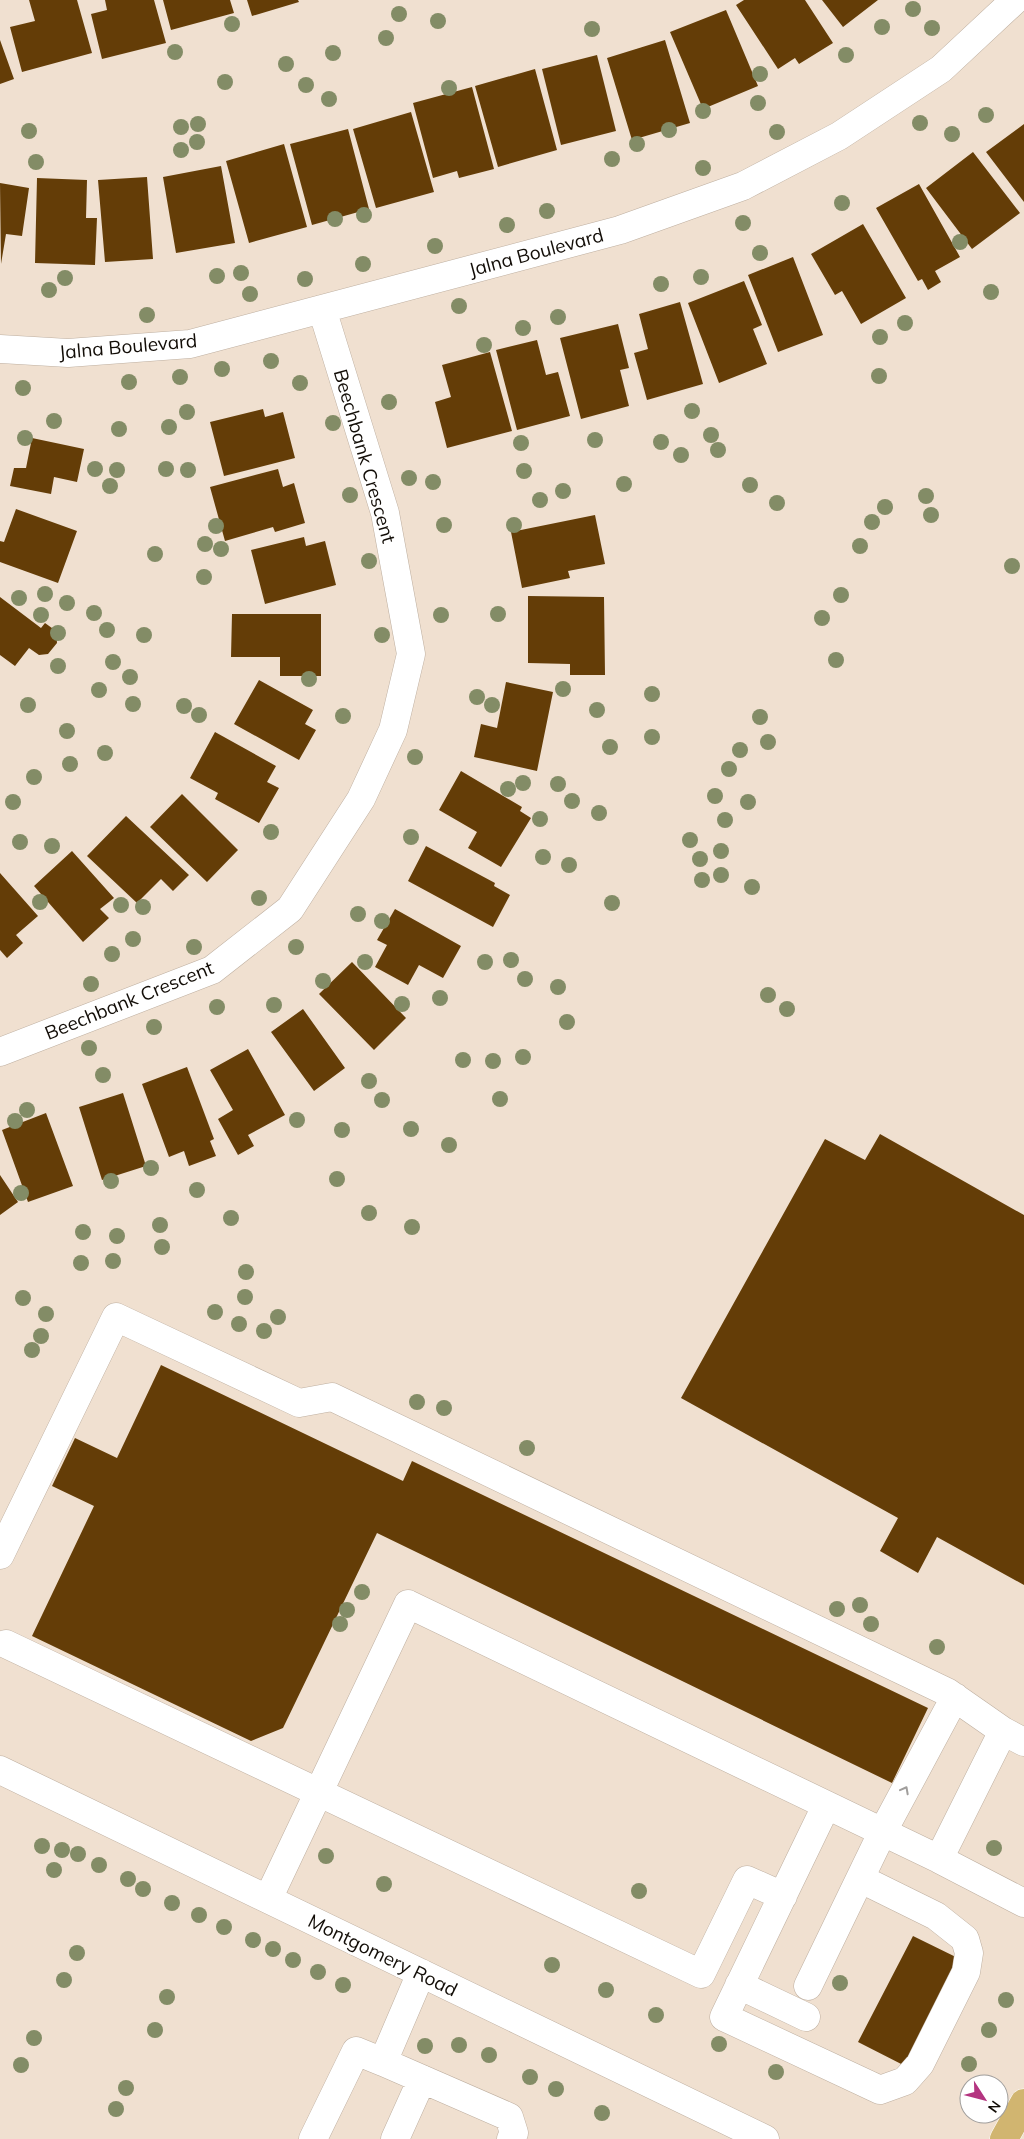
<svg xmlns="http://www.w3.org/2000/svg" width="1024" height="2139" viewBox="0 0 1024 2139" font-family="Mulish,sans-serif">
<rect width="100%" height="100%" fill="#f0e0d0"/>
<path fill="#643d07" d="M 29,0 L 77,0 L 92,53 L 22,72 L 10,27 L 35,21 Z
M 105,0 L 154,0 L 166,43 L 102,59 L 91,14 L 107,10 Z
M 163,0 L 230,0 L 234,13 L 171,30 Z
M 247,0 L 298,0 L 299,2 L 252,16 Z
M 744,0 L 805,0 L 833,43 L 799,64 L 795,58 L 778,69 L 736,5 Z
M 822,0 L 878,0 L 843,27 Z
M 726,10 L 758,86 L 703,109 L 670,32 Z
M 0,40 L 14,79 L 0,84 Z
M 665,40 L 690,123 L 632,140 L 607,58 Z
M 597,55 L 616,131 L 561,145 L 542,69 Z
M 535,69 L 557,150 L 498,167 L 475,86 Z
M 472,87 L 494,169 L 459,178 L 457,171 L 433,178 L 413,103 Z
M 411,112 L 434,192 L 376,208 L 353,129 Z
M 1024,124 L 1024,202 L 986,152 Z
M 348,129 L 369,209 L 312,225 L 290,144 Z
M 284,144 L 307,227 L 249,243 L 226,161 Z
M 973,152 L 1020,213 L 972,249 L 926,188 Z
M 221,166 L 235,243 L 176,253 L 163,177 Z
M 147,177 L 153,259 L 105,262 L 98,180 Z
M 37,178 L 87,180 L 86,218 L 97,218 L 95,265 L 35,263 Z
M 0,183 L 29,188 L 22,236 L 6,234 L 1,264 Z
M 919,184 L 960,257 L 935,271 L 941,282 L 928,290 L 922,279 L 918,281 L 876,208 Z
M 863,224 L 906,298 L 861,324 L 842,291 L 835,295 L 811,254 Z
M 793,257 L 823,335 L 778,352 L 748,275 Z
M 744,281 L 762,325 L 753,329 L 767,364 L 719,383 L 688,303 Z
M 680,302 L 703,384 L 647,400 L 634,353 L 648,349 L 639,314 Z
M 618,324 L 629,368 L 620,370 L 629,406 L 581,419 L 560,338 Z
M 537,340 L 546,375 L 558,372 L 570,416 L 517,430 L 496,350 Z
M 490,352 L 512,431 L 447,448 L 435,402 L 451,397 L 442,365 Z
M 263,409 L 265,417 L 283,412 L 295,458 L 224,476 L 210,422 Z
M 32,438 L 84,449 L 77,482 L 54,477 L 51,494 L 10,486 L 14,468 L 26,468 Z
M 278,469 L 283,487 L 294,483 L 305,523 L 275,532 L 273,527 L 225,541 L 210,487 Z
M 16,509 L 77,531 L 58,583 L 0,562 L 0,541 L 4,542 Z
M 595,515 L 605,564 L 568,571 L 570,578 L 522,588 L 511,532 Z
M 304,537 L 306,546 L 325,541 L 336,585 L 265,604 L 251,550 Z
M 528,596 L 604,597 L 605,675 L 570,675 L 570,664 L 528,663 Z
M 0,597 L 41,628 L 45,623 L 56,631 L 57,643 L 48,654 L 39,655 L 29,648 L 15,666 L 0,655 Z
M 232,614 L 321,614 L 321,676 L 280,676 L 280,657 L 231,657 Z
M 259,680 L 313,710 L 305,724 L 316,730 L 299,760 L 234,724 Z
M 506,682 L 553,692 L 537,771 L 474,757 L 481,724 L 497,728 Z
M 215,732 L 276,766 L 267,782 L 279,788 L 259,823 L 215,799 L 218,793 L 190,778 Z
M 461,771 L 522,807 L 520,811 L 531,818 L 501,867 L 468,848 L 477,832 L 439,810 Z
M 182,794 L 238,850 L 207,882 L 150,827 Z
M 126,816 L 189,875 L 173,891 L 161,879 L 137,903 L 87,856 Z
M 426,846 L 495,883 L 494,886 L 510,895 L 493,927 L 408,881 Z
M 72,851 L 114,898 L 100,909 L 109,918 L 83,942 L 34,886 Z
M 0,873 L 38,916 L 16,935 L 23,943 L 7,958 L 0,950 Z
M 395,909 L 461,946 L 443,978 L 419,965 L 408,985 L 375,967 L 387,945 L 377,940 Z
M 352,962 L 406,1018 L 374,1050 L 319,994 Z
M 303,1009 L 345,1068 L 314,1091 L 271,1032 Z
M 248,1049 L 285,1115 L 248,1135 L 254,1146 L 238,1155 L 218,1119 L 233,1110 L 210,1070 Z
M 187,1067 L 214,1139 L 210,1141 L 216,1156 L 189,1166 L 184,1151 L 169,1157 L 142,1084 Z
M 123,1093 L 146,1166 L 102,1180 L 79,1107 Z
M 46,1113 L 73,1186 L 28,1202 L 2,1130 Z
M 880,1134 L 1024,1215 L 1024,1585 L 937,1537 L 918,1573 L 880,1551 L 898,1518 L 681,1398 L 825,1139 L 865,1160 Z
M 0,1175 L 18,1202 L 0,1215 Z
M 161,1365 L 403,1481 L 412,1461 L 928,1708 L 892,1783 L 377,1533 L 283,1728 L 251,1741 L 32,1636 L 94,1506 L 52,1486 L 75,1438 L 117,1458 Z
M 913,1936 L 966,1962 L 911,2069 L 858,2042 Z"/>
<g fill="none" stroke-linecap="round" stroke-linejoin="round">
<defs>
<path id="minor" d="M 0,349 L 68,353 L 190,344 L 620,230 L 743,186 L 839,136 L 941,69 L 1015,0
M 0,1052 L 212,970 L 290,909 L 361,799 L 393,730 L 411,654 L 385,513 L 322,309
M 0,1555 L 116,1317 L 299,1403 L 332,1397 L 947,1692 L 1003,1731 L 1024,1742
M 6,1644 L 701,1974 L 747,1880 L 783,1896
M 0,1770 L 765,2139
M 826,1806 L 724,2017 L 880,2090 L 905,2081 L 920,2064 L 966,1972 L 969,1953 L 965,1939 L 936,1916 L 861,1879
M 939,1859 L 1003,1731
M 268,1899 L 408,1604 L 939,1859 L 1024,1903
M 421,1973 L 383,2062 L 509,2117 L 514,2133 L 511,2139
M 739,1985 L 806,2017
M 808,1986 L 882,1833 L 955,1697
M 313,2139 L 356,2051 L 383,2062
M 395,2139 L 422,2079"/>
<path id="major" d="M 1004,2139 L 1024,2103"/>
</defs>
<use href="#minor" stroke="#beafa0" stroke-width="29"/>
<use href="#major" stroke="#fff" stroke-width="29"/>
<use href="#minor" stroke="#fff" stroke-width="28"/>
<use href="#major" stroke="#d1b570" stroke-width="28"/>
</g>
<g fill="#838c66">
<circle cx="913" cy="9" r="8"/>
<circle cx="399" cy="14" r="8"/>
<circle cx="438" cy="21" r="8"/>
<circle cx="232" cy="24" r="8"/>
<circle cx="882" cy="27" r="8"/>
<circle cx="932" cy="28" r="8"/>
<circle cx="592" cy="29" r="8"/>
<circle cx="386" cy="38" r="8"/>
<circle cx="175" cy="52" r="8"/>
<circle cx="333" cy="53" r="8"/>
<circle cx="846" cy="55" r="8"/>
<circle cx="286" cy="64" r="8"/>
<circle cx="760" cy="74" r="8"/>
<circle cx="225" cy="82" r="8"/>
<circle cx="306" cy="85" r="8"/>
<circle cx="449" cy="88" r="8"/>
<circle cx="329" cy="99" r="8"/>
<circle cx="758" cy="103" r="8"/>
<circle cx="703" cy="111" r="8"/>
<circle cx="986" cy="115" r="8"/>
<circle cx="920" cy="123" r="8"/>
<circle cx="198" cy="124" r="8"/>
<circle cx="181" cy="127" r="8"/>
<circle cx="669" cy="130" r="8"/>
<circle cx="29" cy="131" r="8"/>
<circle cx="777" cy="132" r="8"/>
<circle cx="952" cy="134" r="8"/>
<circle cx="197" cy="142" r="8"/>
<circle cx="637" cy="144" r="8"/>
<circle cx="181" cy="150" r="8"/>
<circle cx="612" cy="159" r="8"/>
<circle cx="36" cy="162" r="8"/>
<circle cx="703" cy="168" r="8"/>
<circle cx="842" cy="203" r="8"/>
<circle cx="547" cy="211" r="8"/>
<circle cx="364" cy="215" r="8"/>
<circle cx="335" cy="219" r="8"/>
<circle cx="743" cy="223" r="8"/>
<circle cx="507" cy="225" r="8"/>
<circle cx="960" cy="242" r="8"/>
<circle cx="435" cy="246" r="8"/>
<circle cx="760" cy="253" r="8"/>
<circle cx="363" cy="264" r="8"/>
<circle cx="241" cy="273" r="8"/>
<circle cx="217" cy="276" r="8"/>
<circle cx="701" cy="277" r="8"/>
<circle cx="65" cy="278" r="8"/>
<circle cx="305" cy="279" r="8"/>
<circle cx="661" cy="284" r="8"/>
<circle cx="49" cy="290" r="8"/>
<circle cx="991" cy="292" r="8"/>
<circle cx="250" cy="294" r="8"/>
<circle cx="459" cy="306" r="8"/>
<circle cx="147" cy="315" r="8"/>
<circle cx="558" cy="317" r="8"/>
<circle cx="905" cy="323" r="8"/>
<circle cx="523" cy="328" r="8"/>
<circle cx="880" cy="337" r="8"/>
<circle cx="484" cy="345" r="8"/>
<circle cx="271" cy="361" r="8"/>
<circle cx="222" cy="369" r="8"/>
<circle cx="879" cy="376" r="8"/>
<circle cx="180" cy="377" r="8"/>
<circle cx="129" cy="382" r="8"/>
<circle cx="300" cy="383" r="8"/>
<circle cx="23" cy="388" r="8"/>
<circle cx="389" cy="402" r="8"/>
<circle cx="692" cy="411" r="8"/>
<circle cx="187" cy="412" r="8"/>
<circle cx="54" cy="421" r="8"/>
<circle cx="333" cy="423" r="8"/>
<circle cx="169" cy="427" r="8"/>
<circle cx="119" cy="429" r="8"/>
<circle cx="711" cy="435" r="8"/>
<circle cx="25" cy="438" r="8"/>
<circle cx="595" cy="440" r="8"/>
<circle cx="661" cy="442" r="8"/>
<circle cx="521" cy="443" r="8"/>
<circle cx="718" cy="450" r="8"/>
<circle cx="681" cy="455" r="8"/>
<circle cx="95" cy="469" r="8"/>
<circle cx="166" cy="469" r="8"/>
<circle cx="117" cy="470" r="8"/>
<circle cx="188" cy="470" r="8"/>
<circle cx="524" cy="471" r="8"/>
<circle cx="409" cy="478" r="8"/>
<circle cx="433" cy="482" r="8"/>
<circle cx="624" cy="484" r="8"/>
<circle cx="750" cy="485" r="8"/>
<circle cx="110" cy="486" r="8"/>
<circle cx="563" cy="491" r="8"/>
<circle cx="350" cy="495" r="8"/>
<circle cx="926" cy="496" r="8"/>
<circle cx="540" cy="500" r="8"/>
<circle cx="777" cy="503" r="8"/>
<circle cx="885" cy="507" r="8"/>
<circle cx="931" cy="515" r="8"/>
<circle cx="872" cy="522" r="8"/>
<circle cx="444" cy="525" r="8"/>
<circle cx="514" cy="525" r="8"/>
<circle cx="216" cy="526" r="8"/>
<circle cx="205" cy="544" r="8"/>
<circle cx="860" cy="546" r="8"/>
<circle cx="221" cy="549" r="8"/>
<circle cx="155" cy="554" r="8"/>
<circle cx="369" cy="561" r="8"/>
<circle cx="1012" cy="566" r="8"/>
<circle cx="204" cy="577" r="8"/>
<circle cx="45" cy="594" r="8"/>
<circle cx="841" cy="595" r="8"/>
<circle cx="19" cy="598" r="8"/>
<circle cx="67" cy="603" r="8"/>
<circle cx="94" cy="613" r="8"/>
<circle cx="498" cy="614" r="8"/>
<circle cx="41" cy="615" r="8"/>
<circle cx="441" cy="615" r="8"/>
<circle cx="822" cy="618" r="8"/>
<circle cx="107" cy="630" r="8"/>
<circle cx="58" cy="633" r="8"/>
<circle cx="144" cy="635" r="8"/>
<circle cx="382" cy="635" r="8"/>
<circle cx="836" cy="660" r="8"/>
<circle cx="113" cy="662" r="8"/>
<circle cx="58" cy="666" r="8"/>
<circle cx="130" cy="677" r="8"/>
<circle cx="309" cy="679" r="8"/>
<circle cx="563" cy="689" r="8"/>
<circle cx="99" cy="690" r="8"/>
<circle cx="652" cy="694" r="8"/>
<circle cx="477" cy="697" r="8"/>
<circle cx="133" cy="704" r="8"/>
<circle cx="28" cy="705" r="8"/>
<circle cx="492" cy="705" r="8"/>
<circle cx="184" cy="706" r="8"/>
<circle cx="597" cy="710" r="8"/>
<circle cx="199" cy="715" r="8"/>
<circle cx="343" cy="716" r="8"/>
<circle cx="760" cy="717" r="8"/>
<circle cx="67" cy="731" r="8"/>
<circle cx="652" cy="737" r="8"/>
<circle cx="768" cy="742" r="8"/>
<circle cx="610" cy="747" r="8"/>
<circle cx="740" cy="750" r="8"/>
<circle cx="105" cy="753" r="8"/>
<circle cx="415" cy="757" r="8"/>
<circle cx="70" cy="764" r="8"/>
<circle cx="729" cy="769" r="8"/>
<circle cx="34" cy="777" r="8"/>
<circle cx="523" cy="783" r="8"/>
<circle cx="558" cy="784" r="8"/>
<circle cx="508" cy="789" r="8"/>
<circle cx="715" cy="796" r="8"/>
<circle cx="572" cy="801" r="8"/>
<circle cx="13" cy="802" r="8"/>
<circle cx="748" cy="802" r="8"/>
<circle cx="599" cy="813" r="8"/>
<circle cx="540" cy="819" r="8"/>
<circle cx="725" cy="820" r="8"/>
<circle cx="271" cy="832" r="8"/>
<circle cx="411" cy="837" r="8"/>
<circle cx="690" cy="840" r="8"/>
<circle cx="20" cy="842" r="8"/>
<circle cx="52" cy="846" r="8"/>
<circle cx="721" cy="851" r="8"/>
<circle cx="543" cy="857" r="8"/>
<circle cx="700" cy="859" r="8"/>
<circle cx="569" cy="865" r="8"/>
<circle cx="721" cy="875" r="8"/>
<circle cx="702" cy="880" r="8"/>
<circle cx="752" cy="887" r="8"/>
<circle cx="259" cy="898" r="8"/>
<circle cx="40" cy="902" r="8"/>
<circle cx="612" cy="903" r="8"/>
<circle cx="121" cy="905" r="8"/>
<circle cx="143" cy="907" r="8"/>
<circle cx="358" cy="914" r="8"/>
<circle cx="382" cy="921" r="8"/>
<circle cx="133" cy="939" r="8"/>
<circle cx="194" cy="947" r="8"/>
<circle cx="296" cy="947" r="8"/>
<circle cx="112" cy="954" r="8"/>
<circle cx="511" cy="960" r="8"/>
<circle cx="365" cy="962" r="8"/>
<circle cx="485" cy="962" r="8"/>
<circle cx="525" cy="979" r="8"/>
<circle cx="323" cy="981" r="8"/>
<circle cx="91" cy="984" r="8"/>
<circle cx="558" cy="987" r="8"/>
<circle cx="768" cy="995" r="8"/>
<circle cx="440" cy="998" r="8"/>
<circle cx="402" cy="1004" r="8"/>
<circle cx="274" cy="1005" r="8"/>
<circle cx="217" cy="1007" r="8"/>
<circle cx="787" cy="1009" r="8"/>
<circle cx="567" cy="1022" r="8"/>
<circle cx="154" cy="1027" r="8"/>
<circle cx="89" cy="1048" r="8"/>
<circle cx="523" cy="1057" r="8"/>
<circle cx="463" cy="1060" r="8"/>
<circle cx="493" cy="1061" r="8"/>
<circle cx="103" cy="1075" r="8"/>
<circle cx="369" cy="1081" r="8"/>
<circle cx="500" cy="1099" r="8"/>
<circle cx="382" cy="1100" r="8"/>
<circle cx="27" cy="1110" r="8"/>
<circle cx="297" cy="1120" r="8"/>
<circle cx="15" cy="1121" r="8"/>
<circle cx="411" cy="1129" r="8"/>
<circle cx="342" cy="1130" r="8"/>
<circle cx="449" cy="1145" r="8"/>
<circle cx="151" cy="1168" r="8"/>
<circle cx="337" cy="1179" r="8"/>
<circle cx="111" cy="1181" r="8"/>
<circle cx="197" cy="1190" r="8"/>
<circle cx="21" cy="1193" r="8"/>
<circle cx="369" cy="1213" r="8"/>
<circle cx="231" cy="1218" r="8"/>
<circle cx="160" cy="1225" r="8"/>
<circle cx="412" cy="1227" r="8"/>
<circle cx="83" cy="1232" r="8"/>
<circle cx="117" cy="1236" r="8"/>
<circle cx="162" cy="1247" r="8"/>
<circle cx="113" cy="1261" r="8"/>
<circle cx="81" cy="1263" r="8"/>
<circle cx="246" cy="1272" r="8"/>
<circle cx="245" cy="1297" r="8"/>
<circle cx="23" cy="1298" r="8"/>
<circle cx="215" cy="1312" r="8"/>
<circle cx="46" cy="1314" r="8"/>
<circle cx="278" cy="1317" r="8"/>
<circle cx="239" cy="1324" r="8"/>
<circle cx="264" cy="1331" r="8"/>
<circle cx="41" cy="1336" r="8"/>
<circle cx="32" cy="1350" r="8"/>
<circle cx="417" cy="1402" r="8"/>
<circle cx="444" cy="1408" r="8"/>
<circle cx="527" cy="1448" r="8"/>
<circle cx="362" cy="1592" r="8"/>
<circle cx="860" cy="1605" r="8"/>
<circle cx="837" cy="1609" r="8"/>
<circle cx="347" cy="1610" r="8"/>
<circle cx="340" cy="1624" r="8"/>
<circle cx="871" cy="1624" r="8"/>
<circle cx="937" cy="1647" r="8"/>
<circle cx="42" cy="1846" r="8"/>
<circle cx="994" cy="1848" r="8"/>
<circle cx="62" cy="1850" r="8"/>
<circle cx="78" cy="1854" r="8"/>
<circle cx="326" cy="1856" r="8"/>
<circle cx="99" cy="1865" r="8"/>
<circle cx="54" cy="1870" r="8"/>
<circle cx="128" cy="1879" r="8"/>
<circle cx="384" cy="1884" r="8"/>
<circle cx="143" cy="1889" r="8"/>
<circle cx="639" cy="1891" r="8"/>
<circle cx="172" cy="1903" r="8"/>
<circle cx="199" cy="1915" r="8"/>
<circle cx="224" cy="1927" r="8"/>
<circle cx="253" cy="1940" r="8"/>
<circle cx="273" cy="1949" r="8"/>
<circle cx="77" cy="1953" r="8"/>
<circle cx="293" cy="1960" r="8"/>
<circle cx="552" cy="1965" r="8"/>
<circle cx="318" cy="1972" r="8"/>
<circle cx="64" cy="1980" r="8"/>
<circle cx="840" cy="1983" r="8"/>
<circle cx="343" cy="1985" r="8"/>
<circle cx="606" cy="1990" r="8"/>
<circle cx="167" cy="1997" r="8"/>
<circle cx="1006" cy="2000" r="8"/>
<circle cx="656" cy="2015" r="8"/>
<circle cx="155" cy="2030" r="8"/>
<circle cx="989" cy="2030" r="8"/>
<circle cx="34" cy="2038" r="8"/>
<circle cx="719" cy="2044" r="8"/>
<circle cx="459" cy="2045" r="8"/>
<circle cx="425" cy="2046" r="8"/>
<circle cx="489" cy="2055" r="8"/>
<circle cx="969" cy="2064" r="8"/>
<circle cx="21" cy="2065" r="8"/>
<circle cx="776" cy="2072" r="8"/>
<circle cx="530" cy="2077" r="8"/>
<circle cx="126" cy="2088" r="8"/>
<circle cx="556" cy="2089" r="8"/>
<circle cx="116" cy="2109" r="8"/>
<circle cx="602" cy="2113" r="8"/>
</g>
<defs><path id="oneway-chevron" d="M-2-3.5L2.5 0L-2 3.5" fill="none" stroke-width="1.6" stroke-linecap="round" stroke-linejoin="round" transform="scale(1.25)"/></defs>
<use stroke="#a09e9c" href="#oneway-chevron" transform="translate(905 1790) rotate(-62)"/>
<g text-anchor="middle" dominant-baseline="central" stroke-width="5" stroke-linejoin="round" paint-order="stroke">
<g font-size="19" fill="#120d07" stroke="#fff">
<text transform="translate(536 252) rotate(-15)">Jalna Boulevard</text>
<text transform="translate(128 346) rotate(-5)">Jalna Boulevard</text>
<text transform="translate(365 456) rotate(74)">Beechbank Crescent</text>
<text transform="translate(129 1000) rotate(-22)">Beechbank Crescent</text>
<text transform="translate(383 1955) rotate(26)">Montgomery Road</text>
</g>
</g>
<g transform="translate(984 2099) rotate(126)"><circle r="24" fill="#ffffff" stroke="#a09e9c"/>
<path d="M0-4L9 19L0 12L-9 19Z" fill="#b43480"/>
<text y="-8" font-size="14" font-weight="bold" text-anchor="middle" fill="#120d07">N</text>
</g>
</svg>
